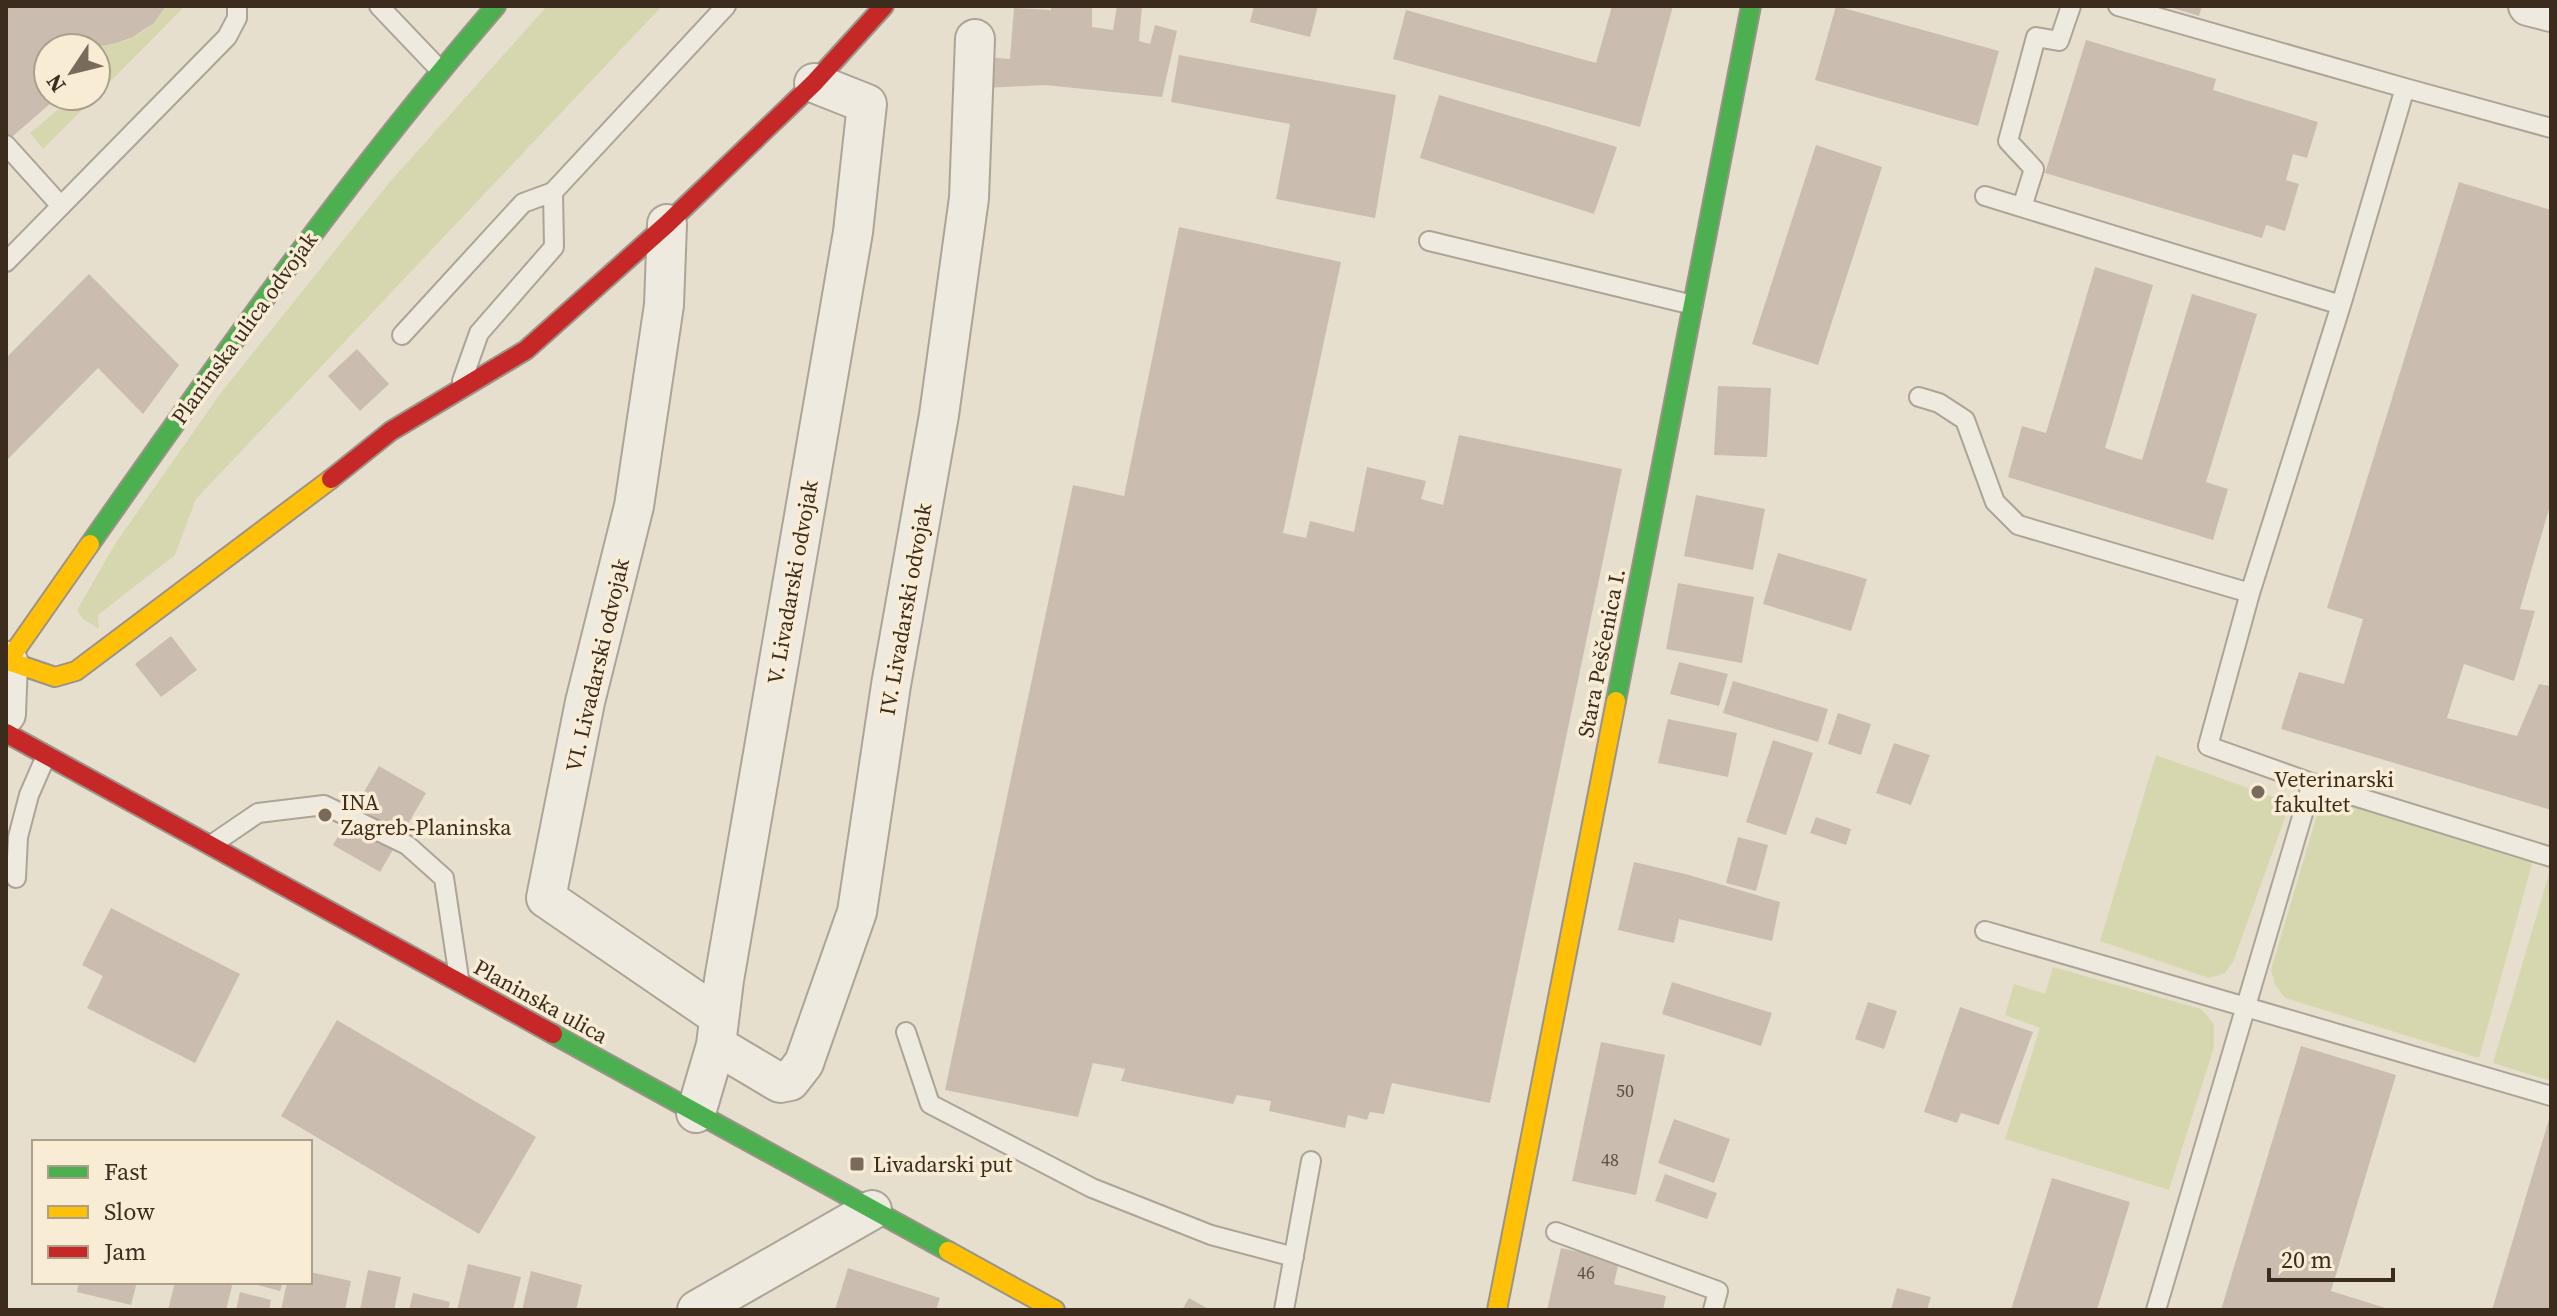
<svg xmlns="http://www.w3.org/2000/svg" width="2557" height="1316" viewBox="0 0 2557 1316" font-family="'Source Serif 4',serif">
<rect width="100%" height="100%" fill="#e6dfce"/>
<path fill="#d7d7af" d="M 166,6 L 185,6 L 96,96 L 96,48 L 68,48 L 65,45 C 79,43 90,46 104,45 C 129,44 154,28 166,6 Z
M 547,6 L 662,6 L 196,499 L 175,555 L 98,615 L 99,629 L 83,619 L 77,610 L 115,544 L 220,394 L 389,183 Z
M 74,96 L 96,96 L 43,149 L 30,133 Z
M 2156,755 L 2276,798 L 2287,812 L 2233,962 L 2225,973 L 2209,978 L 2100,941 Z
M 2331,803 L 2346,803 L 2533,860 L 2479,1058 L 2285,998 L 2275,985 L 2271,970 L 2317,815 Z
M 2551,867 L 2551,1081 L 2493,1063 Z
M 2053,967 L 2201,1009 L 2214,1024 L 2214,1047 L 2169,1190 L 2005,1139 L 2040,1028 L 2005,1015 L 2014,984 L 2045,994 Z"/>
<path fill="#cabdaf" d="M 6,6 L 18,8 L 21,6 L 166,6 L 154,23 L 133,37 L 117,43 L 101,46 L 77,43 L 66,39 L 56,48 L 48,48 L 48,96 L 59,96 L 6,142 Z
M 1051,6 L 1092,6 L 1092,27 L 1113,30 L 1117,6 L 1142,6 L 1139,41 L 1150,44 L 1155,25 L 1177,31 L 1162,97 L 1045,85 L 986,88 L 987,57 L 1010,59 L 1014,8 L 1051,10 Z
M 1254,6 L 1318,6 L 1310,37 L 1250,22 Z
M 1612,6 L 1673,6 L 1640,127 L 1393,59 L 1406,10 L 1596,63 Z
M 1836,6 L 1999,51 L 1978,126 L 1815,80 Z
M 2166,6 L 2202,6 L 2199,16 Z
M 2086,40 L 2216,79 L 2213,90 L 2318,122 L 2307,158 L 2293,154 L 2286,180 L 2299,184 L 2285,231 L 2266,225 L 2262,238 L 2045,173 Z
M 1179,55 L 1396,95 L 1375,218 L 1276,199 L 1290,124 L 1171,102 Z
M 1439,95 L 1617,147 L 1594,214 L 1420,158 Z
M 1816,145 L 1882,167 L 1818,365 L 1752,344 Z
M 2459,182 L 2551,210 L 2551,502 L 2520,609 L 2535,611 L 2514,681 L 2464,664 L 2447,718 L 2517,736 L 2539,684 L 2551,686 L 2551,810 L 2281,729 L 2299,672 L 2344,684 L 2363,619 L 2327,608 Z
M 1179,227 L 1341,262 L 1283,533 L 1306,538 L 1310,521 L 1354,532 L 1367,467 L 1426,481 L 1421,499 L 1443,505 L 1459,435 L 1622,469 L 1490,1103 L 1392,1083 L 1384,1114 L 1370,1112 L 1367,1120 L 1348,1115 L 1345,1128 L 1269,1111 L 1271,1101 L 1237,1095 L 1233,1104 L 1121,1081 L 1125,1069 L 1093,1063 L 1078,1117 L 945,1090 L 1073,485 L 1124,496 Z
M 2095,267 L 2153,285 L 2105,448 L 2142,460 L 2192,294 L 2257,314 L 2206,482 L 2228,489 L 2213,540 L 2008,477 L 2022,426 L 2046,433 Z
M 89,274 L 179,365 L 143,414 L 98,368 L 6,461 L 6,358 Z
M 357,349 L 389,384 L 360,411 L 328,376 Z
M 1718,386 L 1771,388 L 1767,457 L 1714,455 Z
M 1696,495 L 1765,509 L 1753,570 L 1684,556 Z
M 1778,553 L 1867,579 L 1851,631 L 1763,604 Z
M 1678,583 L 1754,597 L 1742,663 L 1666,649 Z
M 171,636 L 197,670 L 161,697 L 135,664 Z
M 1679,662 L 1728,674 L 1719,706 L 1670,694 Z
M 1733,681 L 1828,709 L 1818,742 L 1723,713 Z
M 1838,713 L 1871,724 L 1861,755 L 1828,744 Z
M 1668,719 L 1737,733 L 1728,777 L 1658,763 Z
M 1773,740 L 1813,753 L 1786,835 L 1746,822 Z
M 1894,743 L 1930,755 L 1911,805 L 1876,793 Z
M 379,766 L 426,793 L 380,872 L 333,845 Z
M 1816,817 L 1851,829 L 1846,845 L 1810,833 Z
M 1738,837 L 1768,845 L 1756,891 L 1726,883 Z
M 1634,862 L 1689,875 L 1780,902 L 1772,941 L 1679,919 L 1674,943 L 1618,930 Z
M 111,908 L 240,974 L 195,1063 L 87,1008 L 103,976 L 82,965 Z
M 1672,982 L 1772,1013 L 1761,1046 L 1662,1014 Z
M 1868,1002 L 1897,1011 L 1884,1049 L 1855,1039 Z
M 1960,1007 L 2033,1032 L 1999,1125 L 1961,1113 L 1957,1123 L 1924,1112 Z
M 337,1020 L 536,1137 L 479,1234 L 281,1116 Z
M 1601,1042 L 1665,1055 L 1636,1195 L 1572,1181 Z
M 2301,1046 L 2396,1075 L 2331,1291 L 2392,1310 L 2221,1310 Z
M 2550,1116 L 2551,1310 L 2492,1310 Z
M 1674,1119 L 1730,1139 L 1714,1183 L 1658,1163 Z
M 1665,1174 L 1717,1193 L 1707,1219 L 1655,1201 Z
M 2052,1178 L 2130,1202 L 2097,1310 L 2011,1310 Z
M 1561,1248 L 1619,1261 L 1614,1284 L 1666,1296 L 1663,1310 L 1547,1310 Z
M 468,1264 L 521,1277 L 513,1310 L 457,1310 Z
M 848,1268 L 940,1298 L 936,1310 L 835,1310 Z
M 368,1270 L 401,1277 L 394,1310 L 360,1310 Z
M 531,1271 L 582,1285 L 576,1310 L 522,1310 Z
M 310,1272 L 351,1281 L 345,1310 L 281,1310 L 287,1282 L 310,1282 Z
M 79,1282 L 137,1282 L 131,1305 L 77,1292 Z
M 175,1282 L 233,1282 L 226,1310 L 168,1310 Z
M 246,1282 L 283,1282 L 280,1291 Z
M 1897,1288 L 1931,1297 L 1927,1310 L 1891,1310 Z
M 240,1292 L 271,1300 L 269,1310 L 236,1310 Z
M 413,1293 L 450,1302 L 448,1310 L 409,1310 Z
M 1189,1298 L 1210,1310 L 1182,1310 Z"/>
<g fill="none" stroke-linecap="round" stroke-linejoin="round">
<defs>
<path id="lane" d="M 379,6 L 440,70
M 2118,6 L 2405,88
M 6,145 L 61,206
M 1985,196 L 2341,305
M 2022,207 L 2034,169 L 2008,141 L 2036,37 L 2059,41 L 2071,6
M 1429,241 L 1693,305
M 6,262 L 227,37 L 237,18 L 237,6
M 402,335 L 523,203 L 553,192
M 462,381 L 479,333 L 554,247 L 553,192 L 726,6
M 1919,397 L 1939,403 L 1965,420 L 1995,502 L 2018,525 L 2250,593
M 2312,783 L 2208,746 L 2250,593 L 2341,305 L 2405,88 L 2551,128
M 211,845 L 258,813 L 324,805 L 407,845 L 444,878 L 459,978
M 16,878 L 18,837 L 29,795 L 46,756
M 1985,931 L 2551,1096
M 906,1032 L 930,1104 L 1092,1188 L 1211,1235 L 1294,1257
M 1556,1232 L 1718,1291 L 1713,1310
M 1284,1310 L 1311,1161
M 2156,1310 L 2312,783 L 2551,857"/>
<path id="street" d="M 2528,6 L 2551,12
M 667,224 L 664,305 L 634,506 L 585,702 L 546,898 L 718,1016
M 6,662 L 8,661 L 6,714
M 716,1045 L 780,1083 L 790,1081 L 804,1063 L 857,912 L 891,685 L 939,415 L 969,198 L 975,39
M 696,1113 L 716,1045 L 724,980 L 853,232 L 867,104 L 814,83
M 697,1310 L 872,1210"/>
<path id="fast" d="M 90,544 C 219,360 349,176 496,6
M 1616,701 L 1751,6
M 553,1034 L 948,1251"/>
<path id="slow" d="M 90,544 L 8,661 L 55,677 L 76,671 L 331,479
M 948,1251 L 1055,1310
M 1497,1310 L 1616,701"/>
<path id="jam" d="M 331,479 L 391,431 L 526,350 L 667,224 L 814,83 L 884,6
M 6,733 L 553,1034"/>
</defs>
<use href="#lane" stroke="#aca497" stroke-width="22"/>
<use href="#street" stroke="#aca497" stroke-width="42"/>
<use href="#fast" stroke="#9b9387" stroke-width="22"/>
<use href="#slow" stroke="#9b9387" stroke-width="22"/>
<use href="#jam" stroke="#9b9387" stroke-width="22"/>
<use href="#lane" stroke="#eeeae0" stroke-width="18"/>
<use href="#street" stroke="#eeeae0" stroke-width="38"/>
<use href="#fast" stroke="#4caf50" stroke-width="18"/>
<use href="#slow" stroke="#ffc107" stroke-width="18"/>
<use href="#jam" stroke="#c62828" stroke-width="18"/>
</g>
<g fill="#786b5c" stroke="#f8edd4" stroke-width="3">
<circle cx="2258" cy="792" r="8"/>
<circle cx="325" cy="815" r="8"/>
<rect x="849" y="1156" width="16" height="16" rx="4"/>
</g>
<g text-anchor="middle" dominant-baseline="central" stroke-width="7" stroke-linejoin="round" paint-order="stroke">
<g font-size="18" fill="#605042">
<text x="1625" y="1090">50</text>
<text x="1610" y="1159">48</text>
<text x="1586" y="1272">46</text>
</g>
<g font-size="22" fill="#3c2c1e" stroke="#f8edd4">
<text transform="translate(244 328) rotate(-54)">Planinska ulica odvojak</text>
<text transform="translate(792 582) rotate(-80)">V. Livadarski odvojak</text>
<text transform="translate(905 609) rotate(-80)">IV. Livadarski odvojak</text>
<text transform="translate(1601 653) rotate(-79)">Stara Peščenica I.</text>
<text transform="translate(597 665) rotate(-77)">VI. Livadarski odvojak</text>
<text transform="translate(541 1001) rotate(29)">Planinska ulica</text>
</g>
<g font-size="22" fill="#3c2c1e" stroke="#f8edd4" text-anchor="start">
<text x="2274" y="779">Veterinarski<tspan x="2274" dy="25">fakultet</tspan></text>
<text x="341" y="802">INA<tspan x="341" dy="25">Zagreb-Planinska</tspan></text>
<text x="873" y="1164">Livadarski put</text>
</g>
</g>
<rect width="2557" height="1316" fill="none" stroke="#3c2c1e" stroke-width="16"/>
<rect x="32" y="1140" width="280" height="144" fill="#f8edd4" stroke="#ada08b" stroke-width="2"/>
<rect x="48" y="1166" width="40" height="12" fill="#4caf50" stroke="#ada08b" stroke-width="2"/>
<text x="104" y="1180" font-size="24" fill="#3c2c1e">Fast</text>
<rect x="48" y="1206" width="40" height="12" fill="#ffc107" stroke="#ada08b" stroke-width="2"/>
<text x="104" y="1220" font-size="24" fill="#3c2c1e">Slow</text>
<rect x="48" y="1246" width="40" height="12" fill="#c62828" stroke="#ada08b" stroke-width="2"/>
<text x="104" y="1260" font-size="24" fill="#3c2c1e">Jam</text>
<g transform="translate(72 72) rotate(235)"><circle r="38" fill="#f8edd4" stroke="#ada08b" stroke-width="2"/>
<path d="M0-6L14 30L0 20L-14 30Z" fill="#786b5c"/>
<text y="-12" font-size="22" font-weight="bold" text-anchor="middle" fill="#3c2c1e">N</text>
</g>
<path d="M2269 1268v12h124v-12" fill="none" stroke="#3c2c1e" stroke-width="4"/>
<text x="2281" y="1268" font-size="24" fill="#3c2c1e" stroke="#f8edd4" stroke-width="6" paint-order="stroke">20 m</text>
</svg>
